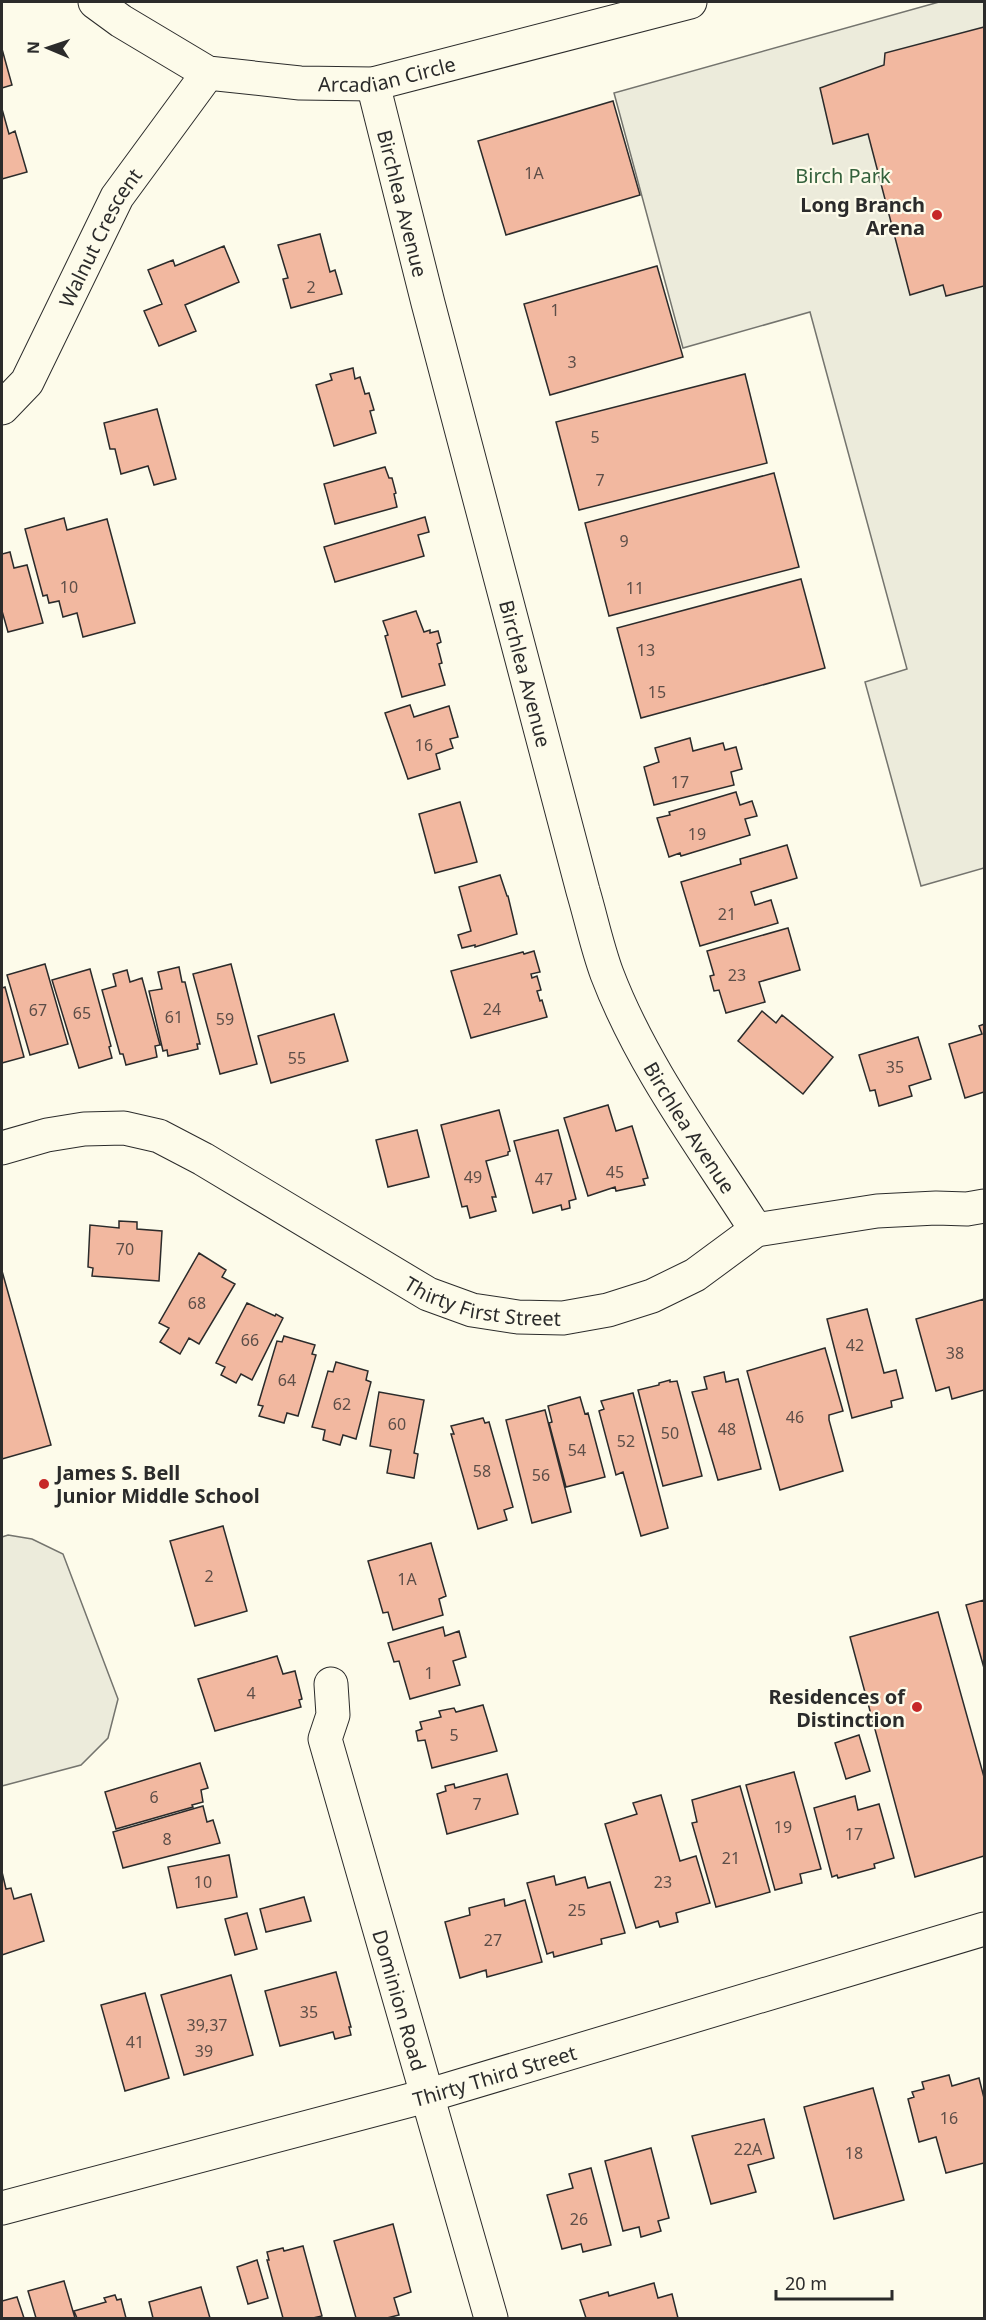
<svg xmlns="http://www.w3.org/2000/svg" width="986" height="2320" viewBox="0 0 986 2320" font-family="'Noto Sans',sans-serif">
<rect width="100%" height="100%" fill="#fdfbea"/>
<path fill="#ecebdb" stroke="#74746e" stroke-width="1.5" d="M 939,2 L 984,2 L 984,868 L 921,886 L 865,682 L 907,669 L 810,312 L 683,348 L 614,93 Z
M 8,1535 L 32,1539 L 63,1554 L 118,1699 L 108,1738 L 81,1765 L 2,1786 L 2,1537 Z"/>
<path fill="#f2b8a0" stroke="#2b2b2b" stroke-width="1.5" d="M 984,27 L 984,286 L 946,296 L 943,285 L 910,295 L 868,134 L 833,144 L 820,88 L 884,65 L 885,53 Z
M 2,49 L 12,85 L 2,88 Z
M 613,101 L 640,195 L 506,235 L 478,141 Z
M 2,109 L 9,134 L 15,131 L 27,172 L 2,179 Z
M 320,234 L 330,272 L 335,270 L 342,294 L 291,308 L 283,279 L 288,278 L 278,245 Z
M 224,246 L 239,282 L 185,305 L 196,331 L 159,346 L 144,311 L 162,304 L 148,270 L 173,260 L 175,266 Z
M 657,266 L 683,357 L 550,395 L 524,304 Z
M 353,368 L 355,379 L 360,377 L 365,394 L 369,393 L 374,410 L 370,411 L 376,433 L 334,446 L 316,385 L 332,380 L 330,374 Z
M 745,374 L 767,463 L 579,510 L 556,422 Z
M 157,409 L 176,479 L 154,485 L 148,466 L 121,474 L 115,449 L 110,449 L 104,423 Z
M 385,467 L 389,478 L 392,478 L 396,493 L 394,494 L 397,507 L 335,524 L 324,484 Z
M 774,473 L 799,567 L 609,616 L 585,523 Z
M 425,517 L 429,532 L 418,535 L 424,556 L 335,582 L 324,547 Z
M 64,518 L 67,530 L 107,519 L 135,623 L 83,637 L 77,613 L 63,617 L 59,601 L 49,603 L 47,595 L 43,596 L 25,529 Z
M 10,552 L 14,568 L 27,565 L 43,623 L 8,632 L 2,611 L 2,554 Z
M 801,579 L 825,668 L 641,718 L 617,628 Z
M 416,611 L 424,632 L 430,630 L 430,633 L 438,631 L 441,642 L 437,644 L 442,663 L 439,664 L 445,685 L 402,697 L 385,636 L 388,635 L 383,621 Z
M 410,705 L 414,717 L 449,706 L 458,737 L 450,739 L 453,748 L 436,754 L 440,769 L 408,779 L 385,713 Z
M 690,738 L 693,751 L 723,743 L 725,750 L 736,747 L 742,769 L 731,772 L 734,785 L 654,805 L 644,767 L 659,762 L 655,748 Z
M 736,792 L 740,805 L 752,801 L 757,816 L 745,819 L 750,835 L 681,856 L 680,853 L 669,857 L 657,818 L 670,815 L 669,812 Z
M 460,802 L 477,862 L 435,873 L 419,814 Z
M 787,845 L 797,878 L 751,892 L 755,905 L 771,900 L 778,923 L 700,946 L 681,882 L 741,864 L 740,859 Z
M 500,875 L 507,896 L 508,896 L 517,934 L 475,947 L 475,945 L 462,948 L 458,935 L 471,931 L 459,887 Z
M 788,928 L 800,970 L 759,982 L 765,1002 L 726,1013 L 719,990 L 714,991 L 710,976 L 714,975 L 707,951 Z
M 534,951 L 540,972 L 531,974 L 532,978 L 537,976 L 541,990 L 537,991 L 540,1001 L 542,1000 L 547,1017 L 471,1038 L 451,971 L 523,952 L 524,954 Z
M 45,964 L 68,1044 L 30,1055 L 7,975 Z
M 231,964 L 257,1064 L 220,1074 L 193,974 Z
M 179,967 L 182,982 L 185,982 L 200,1044 L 197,1044 L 198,1049 L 168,1056 L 167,1050 L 163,1051 L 149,991 L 162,989 L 158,972 Z
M 90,969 L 111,1046 L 109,1047 L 112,1058 L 79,1068 L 52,980 Z
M 127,970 L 130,982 L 142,978 L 160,1045 L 155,1046 L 157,1057 L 126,1065 L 123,1054 L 120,1054 L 102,990 L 116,986 L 113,974 Z
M 5,987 L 24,1057 L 2,1063 L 2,988 Z
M 762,1011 L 776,1023 L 782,1015 L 833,1057 L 803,1094 L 738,1041 Z
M 334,1014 L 348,1061 L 271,1083 L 258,1036 Z
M 984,1024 L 984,1092 L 965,1098 L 949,1044 L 982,1034 L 979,1026 Z
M 918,1037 L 931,1079 L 909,1086 L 912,1096 L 879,1106 L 875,1090 L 870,1091 L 859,1055 Z
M 608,1105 L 616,1131 L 632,1126 L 648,1178 L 643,1179 L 645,1185 L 616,1191 L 615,1187 L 588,1196 L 564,1118 Z
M 499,1110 L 510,1151 L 508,1152 L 508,1155 L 486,1161 L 496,1197 L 492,1197 L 496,1211 L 470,1218 L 467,1206 L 462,1207 L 441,1125 Z
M 417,1130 L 429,1177 L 388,1187 L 376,1140 Z
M 558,1130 L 576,1199 L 569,1201 L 570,1208 L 562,1210 L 561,1205 L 533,1213 L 514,1141 Z
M 119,1221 L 137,1222 L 137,1229 L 162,1231 L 159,1281 L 92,1276 L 93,1268 L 88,1267 L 90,1225 L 119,1228 Z
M 199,1253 L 226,1270 L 222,1277 L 235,1284 L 199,1344 L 189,1338 L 180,1354 L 160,1342 L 169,1328 L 159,1323 Z
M 2,1271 L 51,1445 L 2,1459 Z
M 984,1299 L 984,1390 L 952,1399 L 949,1387 L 936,1391 L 916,1319 Z
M 247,1303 L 275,1316 L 276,1314 L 283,1318 L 252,1380 L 241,1374 L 236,1383 L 221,1375 L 225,1367 L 216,1363 Z
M 867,1309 L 884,1373 L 896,1370 L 903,1398 L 891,1401 L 892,1407 L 852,1418 L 827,1319 Z
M 284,1336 L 315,1345 L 312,1354 L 316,1355 L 298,1416 L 287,1413 L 284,1423 L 259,1416 L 263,1406 L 258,1405 L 277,1341 L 282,1342 Z
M 825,1348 L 843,1411 L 829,1415 L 829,1420 L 843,1471 L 780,1490 L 747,1371 Z
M 336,1362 L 368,1371 L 366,1380 L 371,1382 L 356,1439 L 343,1435 L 340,1445 L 323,1440 L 325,1430 L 312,1427 L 328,1371 L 333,1372 Z
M 724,1372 L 726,1382 L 738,1379 L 761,1469 L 718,1480 L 692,1392 L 707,1389 L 704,1377 Z
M 670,1380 L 670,1382 L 677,1381 L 702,1476 L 663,1486 L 638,1390 L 659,1385 L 659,1383 Z
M 379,1392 L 424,1400 L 414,1453 L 418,1454 L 414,1478 L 387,1473 L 391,1450 L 370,1446 Z
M 633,1393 L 668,1528 L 641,1536 L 623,1472 L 616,1475 L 599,1411 L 604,1409 L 601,1401 Z
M 580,1397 L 585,1414 L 588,1413 L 605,1477 L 566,1487 L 549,1423 L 552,1422 L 548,1406 Z
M 545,1410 L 571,1512 L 532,1523 L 506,1420 Z
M 483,1418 L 485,1423 L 489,1422 L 513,1507 L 504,1510 L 507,1520 L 478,1529 L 451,1434 L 454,1434 L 451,1426 Z
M 223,1526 L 247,1611 L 195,1626 L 170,1541 Z
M 431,1543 L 446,1596 L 439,1599 L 443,1615 L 393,1630 L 388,1612 L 383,1613 L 368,1561 Z
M 984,1600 L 984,1668 L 966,1605 Z
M 938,1612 L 984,1777 L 984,1856 L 915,1877 L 850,1637 Z
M 443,1627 L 445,1636 L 459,1631 L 466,1657 L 453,1661 L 460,1685 L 410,1699 L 399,1661 L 394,1662 L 388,1643 Z
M 277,1656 L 283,1674 L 295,1671 L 302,1699 L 299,1700 L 301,1707 L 215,1731 L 198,1679 Z
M 483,1705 L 497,1751 L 432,1768 L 425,1740 L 418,1741 L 416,1731 L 422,1729 L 420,1722 L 441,1717 L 439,1711 L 454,1708 L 456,1712 Z
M 859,1735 L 870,1771 L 846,1779 L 835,1743 Z
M 200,1763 L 208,1788 L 201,1790 L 203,1802 L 192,1805 L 193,1807 L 116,1829 L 105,1792 Z
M 794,1772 L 821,1869 L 800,1874 L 802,1883 L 775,1890 L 746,1785 Z
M 507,1774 L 518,1814 L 447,1834 L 437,1794 L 446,1791 L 445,1786 L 454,1784 L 455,1788 Z
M 740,1786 L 770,1892 L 716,1907 L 692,1823 L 697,1822 L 692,1800 Z
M 661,1795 L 680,1861 L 696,1856 L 710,1903 L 676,1913 L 678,1922 L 660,1927 L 658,1921 L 636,1928 L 605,1824 L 637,1814 L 633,1803 Z
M 855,1796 L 858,1810 L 879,1804 L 894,1858 L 874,1864 L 875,1868 L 838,1878 L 837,1875 L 832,1877 L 814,1808 Z
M 203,1806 L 207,1822 L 213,1820 L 220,1843 L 123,1868 L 113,1832 Z
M 229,1855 L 237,1897 L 177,1908 L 168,1867 Z
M 2,1872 L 6,1889 L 11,1888 L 14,1899 L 31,1894 L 44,1941 L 2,1955 Z
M 554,1876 L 556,1885 L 585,1877 L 588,1888 L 610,1882 L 625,1933 L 601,1939 L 602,1944 L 554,1957 L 553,1952 L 547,1954 L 527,1883 Z
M 304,1897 L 311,1921 L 266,1932 L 260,1909 Z
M 504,1899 L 505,1906 L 525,1900 L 542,1962 L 487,1977 L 486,1970 L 460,1978 L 445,1922 L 470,1915 L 469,1908 Z
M 247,1913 L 257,1949 L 235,1955 L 225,1919 Z
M 336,1972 L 351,2027 L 349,2027 L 351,2035 L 335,2039 L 333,2032 L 280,2046 L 265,1991 Z
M 231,1975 L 253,2055 L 184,2075 L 161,1995 Z
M 145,1993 L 169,2078 L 125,2091 L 101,2005 Z
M 949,2075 L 952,2086 L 979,2078 L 984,2098 L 984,2163 L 946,2173 L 936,2137 L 919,2142 L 908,2099 L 914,2097 L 912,2092 L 924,2089 L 922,2082 Z
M 873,2088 L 904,2200 L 834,2219 L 804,2107 Z
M 764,2119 L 774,2158 L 748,2165 L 756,2192 L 711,2204 L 692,2136 Z
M 651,2148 L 669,2218 L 658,2221 L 661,2231 L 641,2237 L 639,2227 L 623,2231 L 605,2161 Z
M 591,2168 L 611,2245 L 583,2252 L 581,2244 L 562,2249 L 547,2195 L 573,2188 L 569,2174 Z
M 393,2224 L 411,2292 L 394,2298 L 399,2315 L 387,2318 L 356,2318 L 334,2241 Z
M 303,2246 L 322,2316 L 313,2318 L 283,2318 L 267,2260 L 269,2260 L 267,2252 L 283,2248 L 284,2251 Z
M 257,2260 L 268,2298 L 248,2304 L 237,2267 Z
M 64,2281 L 75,2318 L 36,2318 L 28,2291 Z
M 654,2283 L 658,2298 L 672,2294 L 678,2318 L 586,2318 L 580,2300 L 608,2292 L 609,2296 Z
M 201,2287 L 210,2318 L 153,2318 L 149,2302 Z
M 115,2295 L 117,2300 L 121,2299 L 126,2318 L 77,2318 L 74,2311 L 106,2302 L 104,2298 Z
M 17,2297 L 24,2318 L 2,2318 L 2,2301 Z"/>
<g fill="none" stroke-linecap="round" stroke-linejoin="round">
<defs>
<g id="minor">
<path id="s1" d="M 95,2 L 121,21 L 208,73 L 300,83 L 373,84 L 690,2"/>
<path id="s2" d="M 373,84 L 428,303 L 583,891 C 591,918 597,947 607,974 C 642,1066 704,1148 756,1230"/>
<path id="s3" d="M 2,408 L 27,382 L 117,197 L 208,73"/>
<path id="s4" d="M 2,1148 L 47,1135 L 84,1129 L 124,1128 L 159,1136 L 203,1159 L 428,1294 L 472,1310 L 518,1317 L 563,1318 L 608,1310 L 652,1296 L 695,1275 L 756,1230 L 877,1211 L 936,1208 L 967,1209 L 984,1206"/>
<path id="s5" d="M 331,1684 L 333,1715 L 325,1739 L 491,2318"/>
<path id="s6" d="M 2,2208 L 426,2096 L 984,1929"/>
</g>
</defs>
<use href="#minor" stroke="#2b2b2b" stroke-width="35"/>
<use href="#minor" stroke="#fdfbea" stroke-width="33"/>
</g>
<g fill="#c62828" stroke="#fdfbea" stroke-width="2">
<circle cx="937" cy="215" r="6"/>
<circle cx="44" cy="1484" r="6"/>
<circle cx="917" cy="1707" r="6"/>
</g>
<g text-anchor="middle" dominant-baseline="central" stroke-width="4.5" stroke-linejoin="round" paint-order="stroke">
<g font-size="16" fill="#5d4e48">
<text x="534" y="173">1A</text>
<text x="311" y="287">2</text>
<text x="555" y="310">1</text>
<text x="572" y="362">3</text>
<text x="595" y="437">5</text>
<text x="600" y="480">7</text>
<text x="624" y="541">9</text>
<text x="69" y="587">10</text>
<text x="635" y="588">11</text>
<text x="646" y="650">13</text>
<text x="657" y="692">15</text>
<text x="424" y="745">16</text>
<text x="680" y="782">17</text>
<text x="697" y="834">19</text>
<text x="727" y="914">21</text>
<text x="737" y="975">23</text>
<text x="492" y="1009">24</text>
<text x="38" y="1010">67</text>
<text x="82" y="1013">65</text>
<text x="174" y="1017">61</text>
<text x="225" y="1019">59</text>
<text x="297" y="1058">55</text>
<text x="895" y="1067">35</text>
<text x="615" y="1172">45</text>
<text x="473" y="1177">49</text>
<text x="544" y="1179">47</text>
<text x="125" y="1249">70</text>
<text x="197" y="1303">68</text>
<text x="250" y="1340">66</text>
<text x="855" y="1345">42</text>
<text x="955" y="1353">38</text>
<text x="287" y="1380">64</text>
<text x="342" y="1404">62</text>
<text x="795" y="1417">46</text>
<text x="397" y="1424">60</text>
<text x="727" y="1429">48</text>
<text x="670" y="1433">50</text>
<text x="626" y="1441">52</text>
<text x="577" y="1450">54</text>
<text x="482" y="1471">58</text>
<text x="541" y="1475">56</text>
<text x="209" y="1576">2</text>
<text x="407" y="1579">1A</text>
<text x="429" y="1673">1</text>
<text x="251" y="1693">4</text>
<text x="454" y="1735">5</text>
<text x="154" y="1797">6</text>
<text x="477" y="1804">7</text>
<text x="783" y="1827">19</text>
<text x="854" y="1834">17</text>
<text x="167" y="1839">8</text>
<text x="731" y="1858">21</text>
<text x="203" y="1882">10</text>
<text x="663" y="1882">23</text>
<text x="577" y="1910">25</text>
<text x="493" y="1940">27</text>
<text x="309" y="2012">35</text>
<text x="207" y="2025">39,37</text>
<text x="135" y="2042">41</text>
<text x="204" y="2051">39</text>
<text x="949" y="2118">16</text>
<text x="748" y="2149">22A</text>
<text x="854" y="2153">18</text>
<text x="579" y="2219">26</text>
</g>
<g font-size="20" fill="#2b2b2b" stroke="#fdfbea">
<text stroke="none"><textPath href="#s1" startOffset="314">Arcadian Circle</textPath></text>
<text stroke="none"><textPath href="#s2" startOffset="123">Birchlea Avenue</textPath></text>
<text stroke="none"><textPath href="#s3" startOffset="198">Walnut Crescent</textPath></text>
<text stroke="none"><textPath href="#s2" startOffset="609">Birchlea Avenue</textPath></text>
<text stroke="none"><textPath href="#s2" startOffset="1095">Birchlea Avenue</textPath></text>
<text stroke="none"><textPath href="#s4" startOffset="528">Thirty First Street</textPath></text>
<text stroke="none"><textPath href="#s5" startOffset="328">Dominion Road</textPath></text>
<text stroke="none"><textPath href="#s6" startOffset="510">Thirty Third Street</textPath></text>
</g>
<g font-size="20" fill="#34623c" stroke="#fdfbea">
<text x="843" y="175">Birch Park</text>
</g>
<g font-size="20" font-weight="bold" fill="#2b2b2b" stroke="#fdfbea" text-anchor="end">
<text x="925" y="204">Long Branch<tspan x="925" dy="23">Arena</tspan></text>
<text x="56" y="1472" text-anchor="start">James S. Bell<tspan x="56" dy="23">Junior Middle School</tspan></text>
<text x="905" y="1696">Residences of<tspan x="905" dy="23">Distinction</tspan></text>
</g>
</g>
<rect width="986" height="2320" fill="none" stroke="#2b2b2b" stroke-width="6"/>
<g transform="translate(48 48) rotate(272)" stroke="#fdfbea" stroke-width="4.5" paint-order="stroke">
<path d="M0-4.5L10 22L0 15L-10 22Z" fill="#2b2b2b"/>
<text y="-9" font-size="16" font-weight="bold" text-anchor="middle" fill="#2b2b2b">N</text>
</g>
<path d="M776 2290v9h116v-9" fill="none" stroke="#2b2b2b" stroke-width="3"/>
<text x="785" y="2290" font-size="18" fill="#2b2b2b" stroke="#fdfbea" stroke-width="4.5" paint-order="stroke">20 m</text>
</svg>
